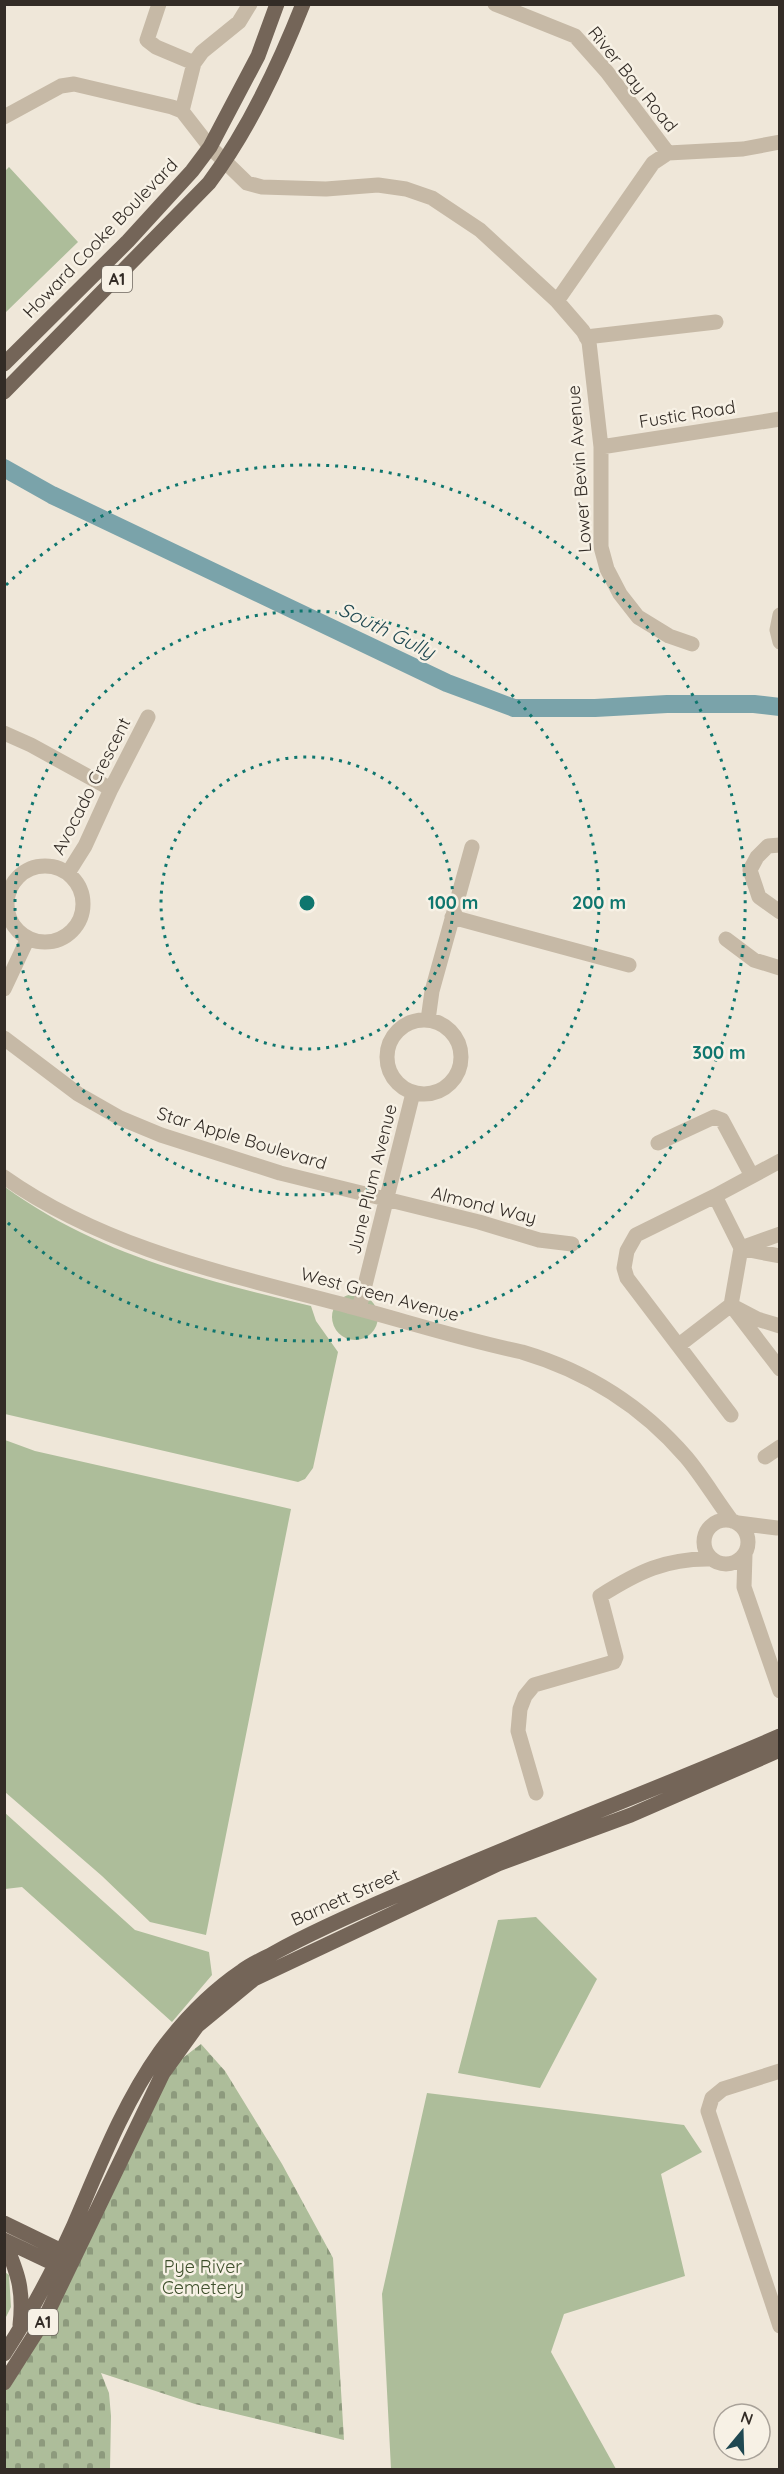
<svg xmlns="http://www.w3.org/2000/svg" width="784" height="2474" viewBox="0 0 784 2474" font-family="Quicksand,sans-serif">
<defs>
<pattern id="cemetery-stones" width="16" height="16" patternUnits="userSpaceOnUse" patternTransform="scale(1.5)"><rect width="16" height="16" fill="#adbd9a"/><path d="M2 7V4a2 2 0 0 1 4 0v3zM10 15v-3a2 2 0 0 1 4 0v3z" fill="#8d9a7d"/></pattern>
</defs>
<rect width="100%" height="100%" fill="#efe7d9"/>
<path fill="#adbd9a" d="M 9,167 L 78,242 L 5,313 L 4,172 Z
M 5,1187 C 99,1255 200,1279 311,1306 L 316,1321 L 338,1352 L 313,1468 L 305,1479 L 298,1482 L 5,1414 Z
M332 1317a23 23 0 1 1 46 0a23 23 0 1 1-46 0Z
M 5,1440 L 35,1451 L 291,1509 L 206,1935 L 150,1922 L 102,1876 L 5,1792 Z
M 4,1812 L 135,1930 L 209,1952 L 212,1975 L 172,2022 L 22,1887 L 5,1889 Z
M 536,1917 L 597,1979 L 540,2088 L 458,2073 L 498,1920 Z
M 427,2093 L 684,2125 L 702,2152 L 661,2174 L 685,2276 L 564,2314 L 551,2352 L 616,2469 L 391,2469 L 382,2294 Z
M 5,2272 L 9,2275 L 11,2307 L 5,2319 Z"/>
<path fill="url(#cemetery-stones)" d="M 201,2044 L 225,2071 L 282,2164 L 333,2258 L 344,2440 L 195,2404 L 101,2373 L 109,2393 L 111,2416 L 110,2469 L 5,2470 L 5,2383 L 163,2073 Z"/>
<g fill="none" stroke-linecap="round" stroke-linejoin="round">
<path stroke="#7aa3aa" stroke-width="18" d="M 4,468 L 52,495 L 447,683 L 514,708 L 595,708 L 667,704 L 754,704 L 780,707"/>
<path stroke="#c6b9a6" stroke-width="15" d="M 159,4 L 147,40 L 156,47 L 194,63
M 495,4 L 575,36 L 607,72 L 668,153
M 182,111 L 194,63 L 202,52 L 239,22 L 250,4
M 4,117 L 61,86 L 74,84 L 172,107 L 182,111 L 210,147 L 247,183 L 262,187 L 326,189 L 378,185 L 406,189 L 432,198 L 480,230 L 557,301 L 583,331 L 589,342 L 601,447 L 601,547 L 607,569 L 620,594 L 638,617 L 669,636 L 692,644
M 557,301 L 653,163 L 668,153 L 743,149 L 780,142
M 586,337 L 716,322
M 601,447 L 780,419
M 780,615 L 777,630 L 780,642
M 4,733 L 31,745 L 111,789
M 780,845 L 768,846 L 757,857 L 750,870 L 759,897 L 780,912
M7 904a38 38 0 1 1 76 0a38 38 0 1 1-76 0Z
M 68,873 L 85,846 L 111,789 L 148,717
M 452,917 L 629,965
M 726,939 L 754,960 L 780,968
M 4,989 L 28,938
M 428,1020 L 432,991 L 472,847
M387 1057a37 37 0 1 1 74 0a37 37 0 1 1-74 0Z
M 4,1038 L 78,1094 L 120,1118 L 161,1135 L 280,1173 L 479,1222 L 539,1240 L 572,1244
M 658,1143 L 714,1117 L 722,1120 L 752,1176
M 4,1177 C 103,1247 222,1273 337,1303 C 399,1319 460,1339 522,1352 C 586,1371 642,1406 686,1457 C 703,1477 716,1500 732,1521
M 741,1248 L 780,1234
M 744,1249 L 780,1256
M 731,1305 L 780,1369
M 736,1308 L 757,1319 L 780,1326
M 359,1309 L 413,1093
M 679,1345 L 731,1305 L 741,1248 L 715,1196
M 731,1415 L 627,1278 L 624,1268 L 627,1251 L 636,1235 L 715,1196 L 780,1161
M 765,1457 L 780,1447
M704 1542a22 22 0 1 1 44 0a22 22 0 1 1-44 0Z
M 738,1523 L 777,1528
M 745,1554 L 744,1587 L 780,1691
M 536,1793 L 518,1731 L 520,1709 L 525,1696 L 534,1685 L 614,1662 L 616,1657 L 600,1596 C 638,1572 666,1558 711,1559
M 780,2071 L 723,2089 L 712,2098 L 708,2111 L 780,2326"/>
<path stroke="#746558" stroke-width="15" d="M 4,364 L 128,241 L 192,171 L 210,147 L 258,56 L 277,4
M 4,392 L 209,183 C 249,129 278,67 303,4
M 4,2223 L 70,2255
M 4,2240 L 63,2268
M 4,2241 C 18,2273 24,2290 20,2325
M 4,2354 C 31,2313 54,2269 74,2225 C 99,2167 123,2104 160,2052 C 183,2021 211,1992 242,1971 C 251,1964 263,1959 274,1953 C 314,1931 355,1913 397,1895 C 523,1839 653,1791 780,1736
M 4,2383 L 44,2320 L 163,2073 L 197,2026 L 254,1979 L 498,1864 L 631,1815 L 780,1750"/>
</g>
<g fill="none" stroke="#0f766e" stroke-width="3" stroke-dasharray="3 6">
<circle cx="307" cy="903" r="146"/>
<circle cx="307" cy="903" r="292"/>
<path d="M6 585A438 438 0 1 1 6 1221"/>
</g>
<g text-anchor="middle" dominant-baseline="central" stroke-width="5" stroke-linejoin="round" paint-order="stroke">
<g fill="#f7f1e5" stroke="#6e675f" stroke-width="1.5">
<rect x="102" y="266" width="30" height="26" rx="4.5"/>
<rect x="28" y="2309" width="30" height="26" rx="4.5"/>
</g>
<g font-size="16" font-weight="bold" fill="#332c26">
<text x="117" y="279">A1</text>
<text x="43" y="2322">A1</text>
</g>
<g font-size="18" fill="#332c26" stroke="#f7f1e5">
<text transform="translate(633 79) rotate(51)">River Bay Road</text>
<text transform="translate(100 238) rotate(-46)">Howard Cooke Boulevard</text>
<text transform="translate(687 414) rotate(-9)">Fustic Road</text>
<text transform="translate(579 469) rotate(-94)">Lower Bevin Avenue</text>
<text transform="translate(91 786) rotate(-63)">Avocado Crescent</text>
<text transform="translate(242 1138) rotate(17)">Star Apple Boulevard</text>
<text transform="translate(372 1179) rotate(-76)">June Plum Avenue</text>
<text transform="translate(484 1205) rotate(14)">Almond Way</text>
<text transform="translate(380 1294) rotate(15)">West Green Avenue</text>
<text transform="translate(345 1897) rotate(-24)">Barnett Street</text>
</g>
<g font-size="18" fill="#3e502c" stroke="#f7f1e5">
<text x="203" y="2266">Pye River<tspan x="203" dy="21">Cemetery</tspan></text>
</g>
<g font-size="20" font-style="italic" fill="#1f4851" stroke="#f7f1e5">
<text transform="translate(387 630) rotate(26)">South Gully</text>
</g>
</g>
<circle cx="307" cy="903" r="9" fill="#0f766e" stroke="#f7f1e5" stroke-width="3"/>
<g font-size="18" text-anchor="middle" font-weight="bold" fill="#0f766e" stroke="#f7f1e5" stroke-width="5" stroke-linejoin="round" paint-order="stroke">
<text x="453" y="909">100 m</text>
<text x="599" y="909">200 m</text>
<text x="719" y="1059">300 m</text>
</g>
<rect width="784" height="2474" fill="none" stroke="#332c26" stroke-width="12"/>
<g transform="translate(742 2432) rotate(19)"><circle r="28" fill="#f7f1e5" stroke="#a9a299" stroke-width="1.5"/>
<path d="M0-4.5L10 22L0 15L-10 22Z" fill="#1f4851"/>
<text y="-9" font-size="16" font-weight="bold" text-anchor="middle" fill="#332c26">N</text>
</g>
</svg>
